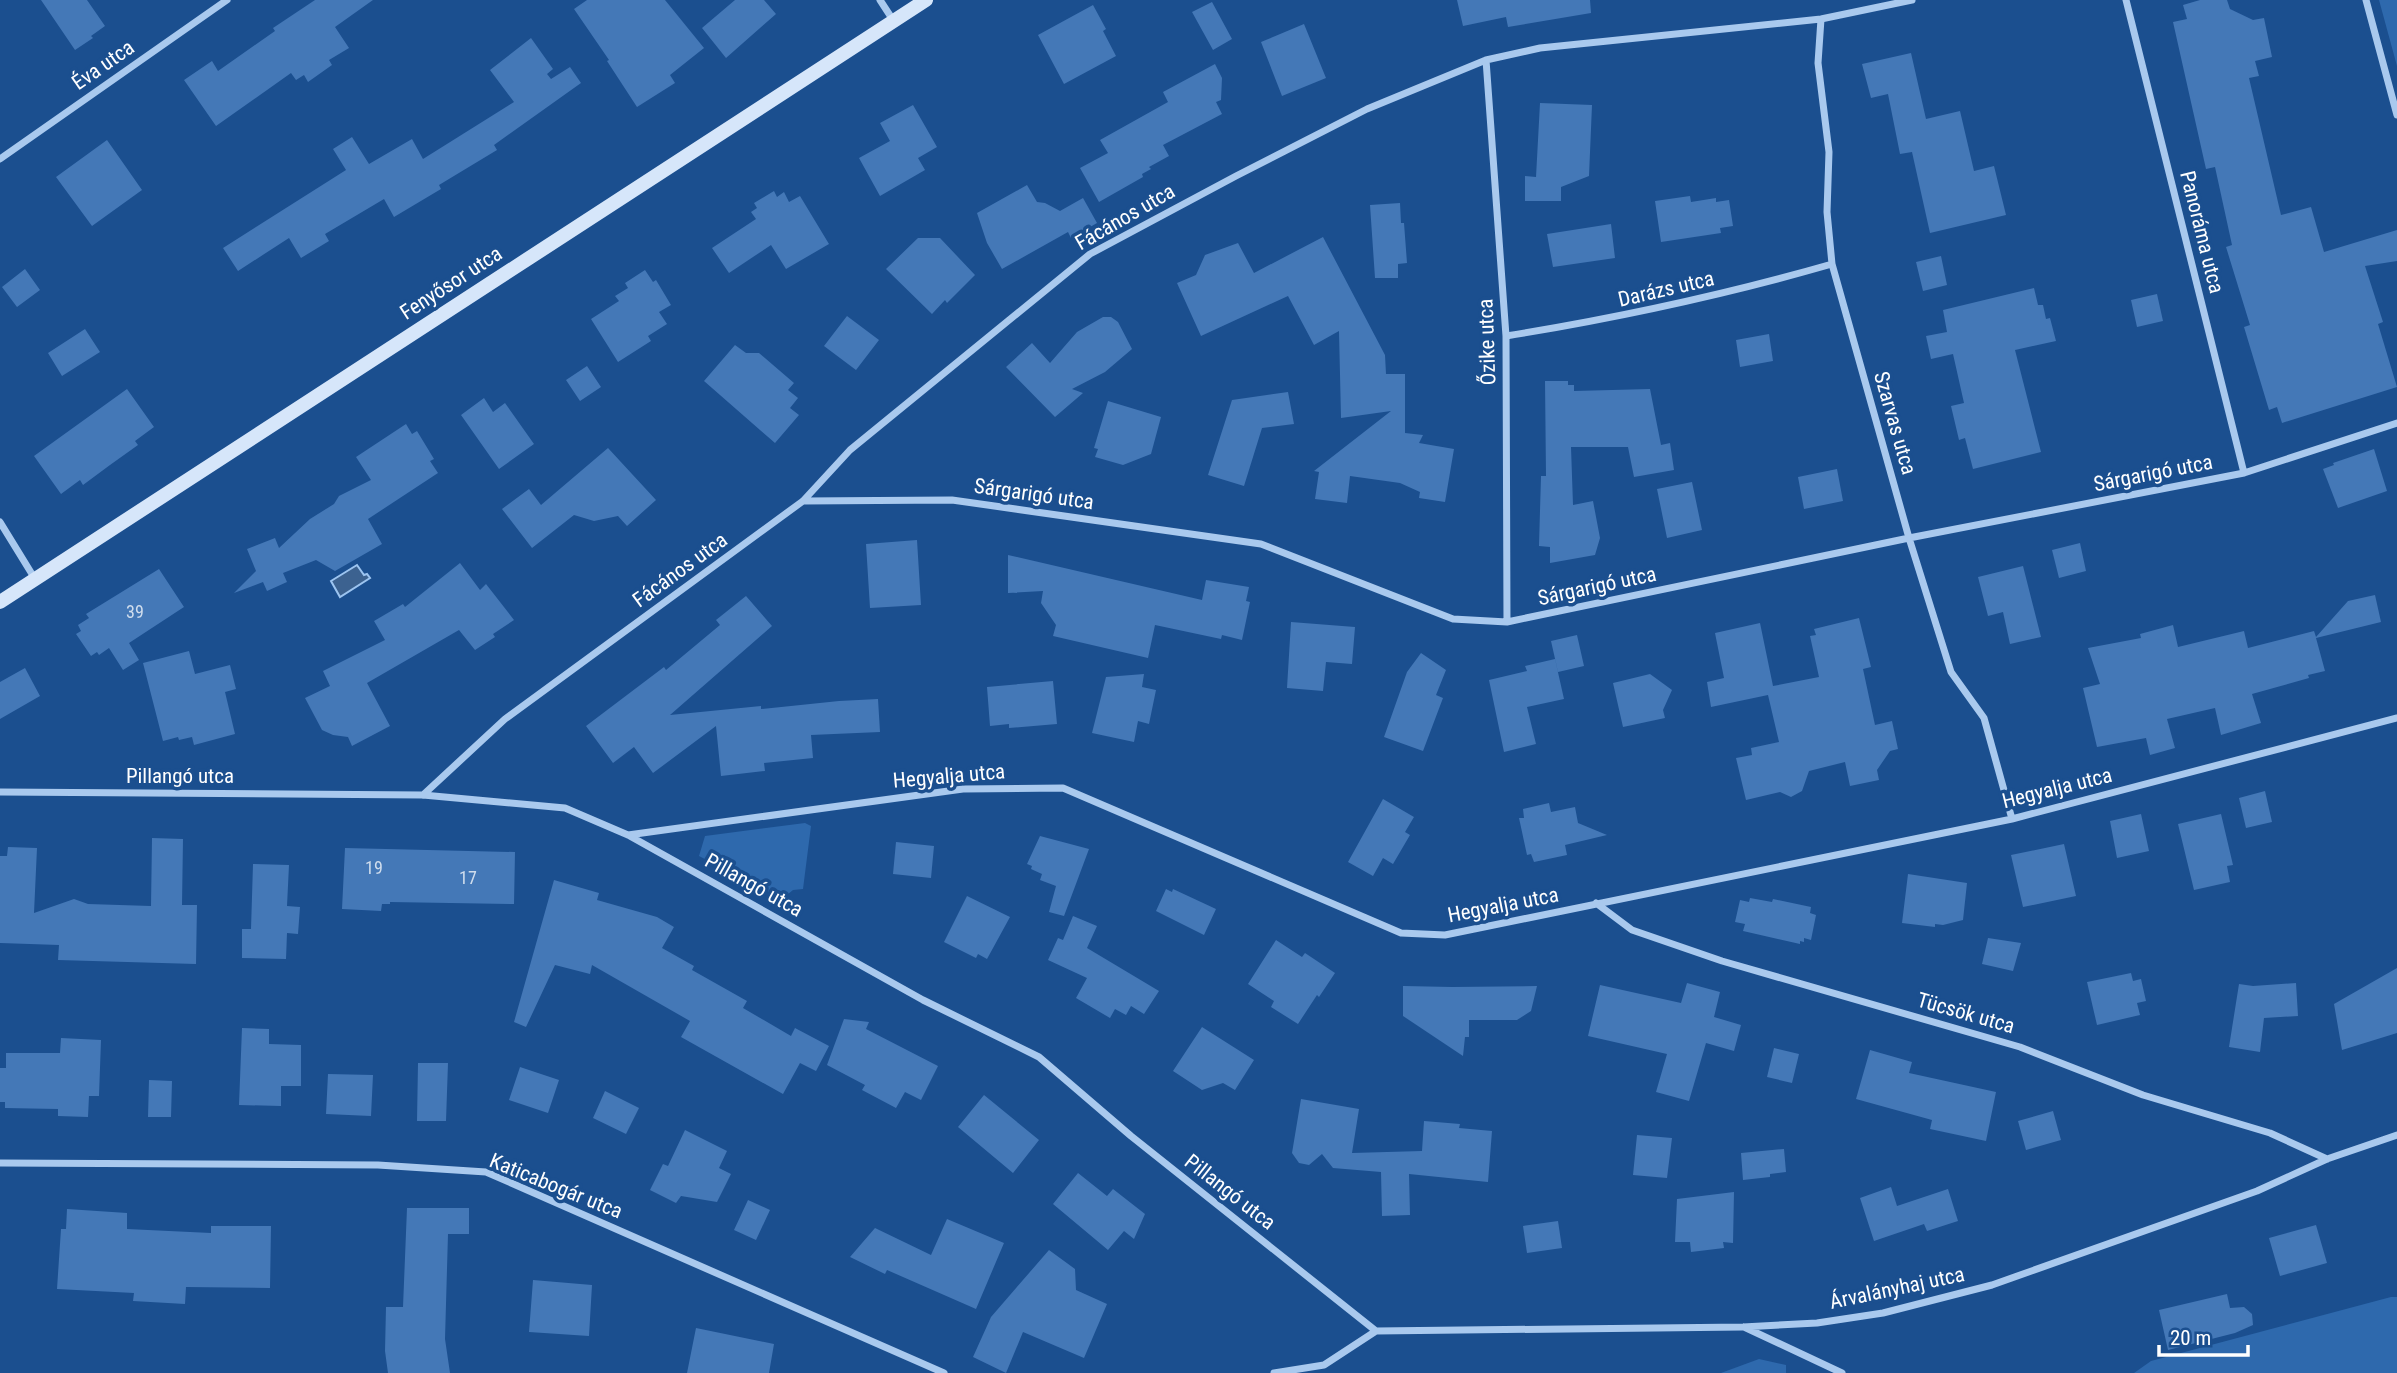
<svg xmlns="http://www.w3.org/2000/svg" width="2397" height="1373" viewBox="0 0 2397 1373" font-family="'Roboto Condensed',sans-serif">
<rect width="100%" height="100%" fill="#1b4f8f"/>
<path fill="#2e69ad" d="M 2379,0 L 2397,0 L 2397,66 Z
M 805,823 L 811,826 L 803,889 L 793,890 L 782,899 L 699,856 L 705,836 Z
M 2391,1297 L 2397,1297 L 2397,1373 L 2134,1373 L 2151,1361 Z
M 1759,1359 L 1786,1365 L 1786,1373 L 1721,1373 Z"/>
<path fill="#3c6290" stroke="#9cc4f0" stroke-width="2" d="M 357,565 L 364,575 L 367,574 L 370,578 L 340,597 L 331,581 Z"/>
<path fill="#4478b7" d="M 41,0 L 87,0 L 105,26 L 91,36 L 93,38 L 75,50 Z
M 315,0 L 373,0 L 335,27 L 349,48 L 329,60 L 332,65 L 308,82 L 304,75 L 296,80 L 291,73 L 216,126 L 184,80 L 212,61 L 218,71 L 275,31 L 273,28 Z
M 587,0 L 665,0 L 704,48 L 670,75 L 675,83 L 637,107 L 607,61 L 609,60 L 574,9 Z
M 735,0 L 764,0 L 776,14 L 726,58 L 702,28 Z
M 1457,0 L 1590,0 L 1591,13 L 1508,27 L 1506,17 L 1463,26 Z
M 2200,0 L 2227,0 L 2230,9 L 2253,20 L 2264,18 L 2272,57 L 2255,61 L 2259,76 L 2249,78 L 2281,215 L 2311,207 L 2324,252 L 2397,230 L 2397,261 L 2365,266 L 2383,322 L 2378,324 L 2397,387 L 2282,423 L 2277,407 L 2269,410 L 2244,327 L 2250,325 L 2226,247 L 2232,245 L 2215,167 L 2206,169 L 2173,22 L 2187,19 L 2183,5 Z
M 1212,2 L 1232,39 L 1213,50 L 1192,12 Z
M 1093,5 L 1106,29 L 1103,31 L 1116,56 L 1064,84 L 1038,35 Z
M 1304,24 L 1326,78 L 1282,96 L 1261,42 Z
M 531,38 L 553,69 L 547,74 L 551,79 L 570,67 L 581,83 L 494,145 L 497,150 L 439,185 L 441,189 L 394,217 L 384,199 L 325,234 L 329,241 L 301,258 L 289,238 L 238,271 L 223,248 L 346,170 L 333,149 L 352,137 L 369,164 L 412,139 L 423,159 L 514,102 L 490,70 Z
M 1911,53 L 1926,119 L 1960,111 L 1974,171 L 1994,166 L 2006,215 L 1930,233 L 1912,152 L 1900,154 L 1888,94 L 1871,98 L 1862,64 Z
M 1215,64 L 1222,78 L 1221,100 L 1216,102 L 1222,114 L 1163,145 L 1169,156 L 1149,167 L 1151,169 L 1142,174 L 1143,177 L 1099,202 L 1080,168 L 1108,153 L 1100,140 L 1168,102 L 1163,92 Z
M 1540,103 L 1592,105 L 1589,176 L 1561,187 L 1561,201 L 1525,201 L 1525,176 L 1536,177 Z
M 913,105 L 937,147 L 918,158 L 925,170 L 880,196 L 859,158 L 890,141 L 880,123 Z
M 107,140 L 142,190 L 92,226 L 56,177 Z
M 1027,185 L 1037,202 L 1045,203 L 1060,211 L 1083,198 L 1097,223 L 1071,238 L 1068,232 L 1002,269 L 987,243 L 977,213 Z
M 774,191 L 777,197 L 784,192 L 789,202 L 800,196 L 829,244 L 786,269 L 771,245 L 729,273 L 712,248 L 756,219 L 751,212 L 757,208 L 754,203 Z
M 1690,196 L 1691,202 L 1716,198 L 1716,202 L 1729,200 L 1733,226 L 1720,228 L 1721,233 L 1661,242 L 1655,201 Z
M 1400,203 L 1401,223 L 1404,223 L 1407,263 L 1398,264 L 1398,278 L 1375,278 L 1370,205 Z
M 1611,224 L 1615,258 L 1553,267 L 1547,234 Z
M 1323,237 L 1385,355 L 1386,374 L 1405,374 L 1405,433 L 1423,435 L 1419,443 L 1454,449 L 1445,502 L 1419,498 L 1420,492 L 1400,483 L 1350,476 L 1347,503 L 1315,499 L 1319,472 L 1314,471 L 1391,411 L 1341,418 L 1339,331 L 1314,345 L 1288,296 L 1201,336 L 1177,283 L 1196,275 L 1205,255 L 1238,243 L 1254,273 Z
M 918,238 L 940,238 L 975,275 L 947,303 L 945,300 L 932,314 L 886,269 Z
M 1941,256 L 1947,285 L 1923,291 L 1916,262 Z
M 25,269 L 40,290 L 17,307 L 2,287 Z
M 645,270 L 653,282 L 656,280 L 671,305 L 659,312 L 667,324 L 648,336 L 651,341 L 618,362 L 591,319 L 619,301 L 615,296 L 628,288 L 625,283 Z
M 2034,288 L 2038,305 L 2043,305 L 2046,319 L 2050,318 L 2056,341 L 2015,350 L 2041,452 L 1973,469 L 1965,438 L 1959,440 L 1951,406 L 1964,403 L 1953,354 L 1931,359 L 1926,336 L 1947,332 L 1943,310 Z
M 2157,294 L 2163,321 L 2137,327 L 2131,300 Z
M 847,316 L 879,340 L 856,370 L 824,346 Z
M 1103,317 L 1111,317 L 1118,322 L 1132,349 L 1105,372 L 1072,389 L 1083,393 L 1055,417 L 1006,367 L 1032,343 L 1050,363 L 1077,332 Z
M 85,329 L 100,352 L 62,376 L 48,353 Z
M 1769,334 L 1773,361 L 1740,367 L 1736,340 Z
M 735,345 L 746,353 L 759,353 L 794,383 L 788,390 L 798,398 L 790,408 L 799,415 L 775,443 L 704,381 Z
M 587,366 L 601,387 L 580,401 L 566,380 Z
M 1545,381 L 1568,381 L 1568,385 L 1574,385 L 1574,391 L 1650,389 L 1661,445 L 1670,443 L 1674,470 L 1634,477 L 1628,447 L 1571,447 L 1573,505 L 1593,501 L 1600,538 L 1595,555 L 1550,563 L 1550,547 L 1539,546 L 1541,476 L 1546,476 Z
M 127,389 L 154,427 L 135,441 L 138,445 L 110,465 L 83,485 L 80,480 L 61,494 L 34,456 Z
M 1288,392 L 1294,424 L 1262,428 L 1244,486 L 1208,475 L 1232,400 Z
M 484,398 L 493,412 L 505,403 L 534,444 L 499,469 L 461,415 Z
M 1108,401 L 1161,417 L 1151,454 L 1123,465 L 1095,457 L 1098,449 L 1094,448 Z
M 406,424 L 412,434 L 417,431 L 434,459 L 430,461 L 438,473 L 368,519 L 382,544 L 335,571 L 316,560 L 283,573 L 287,582 L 267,591 L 263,582 L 234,593 L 256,571 L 247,549 L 275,538 L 279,548 L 310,519 L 334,504 L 339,496 L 371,480 L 356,457 Z
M 608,448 L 656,500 L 627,526 L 618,516 L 594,521 L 574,515 L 532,548 L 502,509 L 529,489 L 541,505 Z
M 2374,449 L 2387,491 L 2338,508 L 2323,469 L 2334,465 L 2333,463 Z
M 1837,469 L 1843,501 L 1804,509 L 1798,477 Z
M 1692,482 L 1702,530 L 1667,538 L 1657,489 Z
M 917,540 L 921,605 L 870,608 L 866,544 Z
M 2080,543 L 2086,571 L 2059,578 L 2052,550 Z
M 1008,555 L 1202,600 L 1206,580 L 1249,587 L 1246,601 L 1250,602 L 1242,640 L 1222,635 L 1221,639 L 1155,625 L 1148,658 L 1053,636 L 1056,625 L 1041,603 L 1043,591 L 1008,593 Z
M 460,563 L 480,590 L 486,584 L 514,620 L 493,634 L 495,637 L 475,650 L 459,630 L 367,683 L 390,726 L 352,746 L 348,737 L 333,735 L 322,730 L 305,698 L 330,686 L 323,671 L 385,640 L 374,621 L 403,604 L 405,607 Z
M 2023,566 L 2041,637 L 2010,644 L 2003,612 L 1988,616 L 1978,577 Z
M 159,569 L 184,607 L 129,643 L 139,660 L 123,670 L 109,648 L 99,655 L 97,652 L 91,656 L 76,634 L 81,631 L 78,625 L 89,618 L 86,614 Z
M 2375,595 L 2381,622 L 2316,638 L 2325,671 L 2308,675 L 2309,678 L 2252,694 L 2261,723 L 2221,735 L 2215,708 L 2167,719 L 2175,748 L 2150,755 L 2146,738 L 2097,747 L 2083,688 L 2100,684 L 2088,648 L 2141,638 L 2140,634 L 2173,625 L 2178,647 L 2244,631 L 2248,648 L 2314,631 L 2316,637 L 2348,601 Z
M 746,596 L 772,626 L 670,715 L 761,706 L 761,709 L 839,701 L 878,699 L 880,732 L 811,735 L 813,758 L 764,763 L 765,771 L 721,776 L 716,726 L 653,773 L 634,747 L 613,763 L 586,726 L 664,667 L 666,670 L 720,625 L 716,620 Z
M 1859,618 L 1871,667 L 1863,669 L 1875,725 L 1892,721 L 1898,749 L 1890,751 L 1877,770 L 1879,780 L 1850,786 L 1845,762 L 1809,771 L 1802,791 L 1791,797 L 1780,792 L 1746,800 L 1736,758 L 1752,755 L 1751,748 L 1779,742 L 1768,695 L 1711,707 L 1707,682 L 1724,678 L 1715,633 L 1760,623 L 1773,686 L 1819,677 L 1810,636 L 1816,635 L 1814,629 Z
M 1291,622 L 1355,627 L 1352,664 L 1326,662 L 1323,691 L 1287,688 Z
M 1577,635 L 1584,666 L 1558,672 L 1551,641 Z
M 189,651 L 195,674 L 230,665 L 236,689 L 225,692 L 235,734 L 194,745 L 192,737 L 179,740 L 178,737 L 163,741 L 143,663 Z
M 1421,653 L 1446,670 L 1436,695 L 1443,698 L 1423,751 L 1384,737 L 1407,672 Z
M 1555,659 L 1564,699 L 1527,707 L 1536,744 L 1504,752 L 1489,680 L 1527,671 L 1525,666 Z
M 25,668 L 40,696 L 0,719 L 0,682 Z
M 1144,674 L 1142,687 L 1156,690 L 1149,724 L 1138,721 L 1134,742 L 1092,733 L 1106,677 Z
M 1650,674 L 1672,690 L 1663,710 L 1665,718 L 1623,727 L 1613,683 Z
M 1053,681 L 1057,724 L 1009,728 L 1009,724 L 990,726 L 987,687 Z
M 2265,791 L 2272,822 L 2246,828 L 2239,798 Z
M 1383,799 L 1414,817 L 1405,832 L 1410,835 L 1393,864 L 1383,858 L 1373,876 L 1348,862 Z
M 1549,803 L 1551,812 L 1575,807 L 1578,823 L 1607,835 L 1565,845 L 1567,855 L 1534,862 L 1531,854 L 1527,855 L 1519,818 L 1524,818 L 1523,809 Z
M 2141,814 L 2149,851 L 2117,858 L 2110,821 Z
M 2221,814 L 2233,865 L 2227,866 L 2230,882 L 2194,890 L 2178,824 Z
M 1040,836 L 1089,849 L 1064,916 L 1049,912 L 1056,886 L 1040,880 L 1042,874 L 1031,869 L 1032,866 L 1027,864 Z
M 152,838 L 183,839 L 182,905 L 197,905 L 196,964 L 58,960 L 59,945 L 0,943 L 0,856 L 7,856 L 8,847 L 37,848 L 34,913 L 74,899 L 88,904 L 151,906 Z
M 896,842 L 934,846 L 931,878 L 893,874 Z
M 2064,844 L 2076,896 L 2023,907 L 2011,855 Z
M 345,848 L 515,852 L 514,904 L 390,902 L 390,904 L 382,904 L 381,911 L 342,909 Z
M 253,864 L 289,865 L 287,906 L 300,907 L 298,934 L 287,933 L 286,959 L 242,958 L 242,929 L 251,929 Z
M 1908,874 L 1967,883 L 1963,920 L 1943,925 L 1935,924 L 1935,927 L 1902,923 Z
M 554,880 L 599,893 L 597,900 L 657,917 L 674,927 L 662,948 L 694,966 L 692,970 L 747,1001 L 743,1008 L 791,1036 L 795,1028 L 829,1046 L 816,1071 L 800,1063 L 783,1094 L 681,1037 L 690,1021 L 592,965 L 590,974 L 555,965 L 526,1027 L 514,1022 Z
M 1166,889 L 1172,892 L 1173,889 L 1216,909 L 1204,935 L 1156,911 Z
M 967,896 L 1010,917 L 987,959 L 978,954 L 976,958 L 944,942 Z
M 1750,898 L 1772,902 L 1773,899 L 1811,907 L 1810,913 L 1816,915 L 1811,940 L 1804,938 L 1804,942 L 1800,941 L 1800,944 L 1743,931 L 1745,924 L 1735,922 L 1740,900 L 1749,902 Z
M 1073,916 L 1097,926 L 1087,948 L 1159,991 L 1144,1014 L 1131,1006 L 1126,1015 L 1115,1009 L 1110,1018 L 1076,998 L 1087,978 L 1048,960 L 1058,938 L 1063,940 Z
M 1988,938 L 2021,943 L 2013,971 L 1982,964 Z
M 1276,940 L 1302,957 L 1305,953 L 1335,973 L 1319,997 L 1317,995 L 1298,1024 L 1271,1007 L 1274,1001 L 1248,984 Z
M 2397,968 L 2397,1033 L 2342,1050 L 2334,1004 Z
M 2131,973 L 2133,981 L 2141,979 L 2146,1001 L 2137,1003 L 2140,1015 L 2097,1025 L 2087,982 Z
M 1687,983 L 1720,992 L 1714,1017 L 1741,1025 L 1734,1051 L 1706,1043 L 1689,1101 L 1656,1092 L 1667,1054 L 1588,1036 L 1600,985 L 1681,1003 Z
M 2296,983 L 2298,1016 L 2264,1018 L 2260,1052 L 2229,1047 L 2239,984 L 2253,986 Z
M 1403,986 L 1452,987 L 1537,986 L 1531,1011 L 1517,1020 L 1469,1020 L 1469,1037 L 1465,1037 L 1463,1056 L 1403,1016 Z
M 844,1019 L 869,1022 L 866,1029 L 938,1066 L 921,1100 L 905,1092 L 896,1108 L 862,1090 L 865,1085 L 827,1065 Z
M 1202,1027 L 1254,1060 L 1235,1090 L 1223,1083 L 1202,1090 L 1173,1071 Z
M 242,1028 L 269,1029 L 269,1044 L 301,1045 L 301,1086 L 281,1086 L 281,1106 L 239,1105 Z
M 61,1038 L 101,1040 L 99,1096 L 89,1096 L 88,1117 L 58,1116 L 58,1109 L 5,1108 L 5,1102 L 0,1102 L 0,1068 L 6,1068 L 6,1053 L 60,1053 Z
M 1774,1048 L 1799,1054 L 1792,1083 L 1767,1077 Z
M 1870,1050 L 1912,1062 L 1909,1073 L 1996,1092 L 1986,1141 L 1930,1129 L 1932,1120 L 1856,1099 Z
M 418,1063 L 448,1063 L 446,1121 L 417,1121 Z
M 520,1067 L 559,1080 L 548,1113 L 509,1100 Z
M 328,1074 L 373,1075 L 371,1116 L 326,1114 Z
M 149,1080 L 172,1081 L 171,1117 L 148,1117 Z
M 605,1091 L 639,1108 L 626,1134 L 593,1118 Z
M 984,1095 L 1039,1140 L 1013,1173 L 958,1127 Z
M 1301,1099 L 1359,1109 L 1352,1153 L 1422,1151 L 1424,1121 L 1460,1124 L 1459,1128 L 1492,1131 L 1488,1182 L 1409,1174 L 1410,1215 L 1382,1216 L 1381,1172 L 1333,1168 L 1322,1154 L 1309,1165 L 1299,1163 L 1292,1153 Z
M 2053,1111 L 2061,1140 L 2026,1150 L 2018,1121 Z
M 685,1130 L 727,1151 L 719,1168 L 731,1174 L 717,1202 L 681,1196 L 676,1203 L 650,1190 L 663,1164 L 668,1166 Z
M 1637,1135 L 1672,1138 L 1667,1178 L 1633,1175 Z
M 1784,1149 L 1786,1172 L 1770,1174 L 1770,1177 L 1743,1180 L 1741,1153 Z
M 1078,1173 L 1107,1196 L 1113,1189 L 1145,1214 L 1134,1239 L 1124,1231 L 1108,1250 L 1053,1204 Z
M 1891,1187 L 1897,1206 L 1948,1189 L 1958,1221 L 1927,1231 L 1924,1224 L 1874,1241 L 1860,1198 Z
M 1734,1192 L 1733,1243 L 1723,1242 L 1724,1248 L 1691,1252 L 1690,1242 L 1675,1242 L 1677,1199 Z
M 748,1200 L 770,1210 L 756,1240 L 734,1230 Z
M 407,1208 L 469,1208 L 469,1234 L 448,1234 L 445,1339 L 450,1373 L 388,1373 L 385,1351 L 386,1307 L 403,1307 Z
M 67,1209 L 127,1213 L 127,1229 L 211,1233 L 211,1226 L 271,1226 L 270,1288 L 186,1287 L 185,1304 L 133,1301 L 134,1293 L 57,1289 L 61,1229 L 66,1229 Z
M 947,1219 L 1004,1243 L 976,1309 L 887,1270 L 885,1274 L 850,1257 L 875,1228 L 931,1255 Z
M 1558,1221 L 1562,1248 L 1527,1253 L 1523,1226 Z
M 2316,1225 L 2327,1263 L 2280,1276 L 2269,1238 Z
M 1049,1250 L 1075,1269 L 1076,1290 L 1107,1304 L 1084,1358 L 1023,1332 L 1006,1373 L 973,1357 L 991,1317 Z
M 533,1280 L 592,1285 L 589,1336 L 529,1332 Z
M 2227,1294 L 2230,1308 L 2244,1307 L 2252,1314 L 2253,1325 L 2235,1333 L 2168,1350 L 2159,1310 Z
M 696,1328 L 774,1344 L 769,1373 L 687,1373 Z"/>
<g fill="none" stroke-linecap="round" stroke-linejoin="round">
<path stroke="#a9c9ee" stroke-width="7" d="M 880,0 L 893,20
M 2126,0 L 2244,473
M 2366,0 L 2397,115
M 1821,19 L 1818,63 L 1829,152 L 1827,212 L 1832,264 L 1909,538 L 1951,672 L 1984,718 L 2012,819
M 1486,60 L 1506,336 L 1507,622
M 0,159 L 227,0
M 1506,336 C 1617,318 1724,295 1832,264
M 803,501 L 952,500 L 1261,544 L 1453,619 L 1507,622 L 1909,538 L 2244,473 L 2397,423
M 0,522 L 35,579
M 0,792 L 423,795 L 565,808 L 628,835 L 923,1000 L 1039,1057 L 1131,1136 L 1376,1331
M 423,795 L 505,719 L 803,501 L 850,450 L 1090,254 L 1236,176 L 1367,109 L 1486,60 L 1540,48 L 1821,19 L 1912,0
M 628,835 L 963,789 L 1063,788 L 1401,933 L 1445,935 L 2012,819 L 2397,718
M 1596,903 L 1632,930 L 1722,961 L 2020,1047 L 2143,1095 L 2270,1133 L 2327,1159
M 0,1163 L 378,1165 L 486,1172 L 944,1373
M 1744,1327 L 1842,1373
M 1376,1331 L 1743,1327 L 1817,1323 L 1883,1313 L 1992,1285 L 2257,1191 L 2327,1159 L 2397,1135
M 1274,1373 L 1324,1365 L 1376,1331"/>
<path stroke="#d6e6fa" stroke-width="14" d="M 0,602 L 926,0"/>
</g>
<g text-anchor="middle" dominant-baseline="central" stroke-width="7" stroke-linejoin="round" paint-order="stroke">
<g font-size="18" fill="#d0dded">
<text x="135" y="611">39</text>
<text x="374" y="867">19</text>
<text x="468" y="877">17</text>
</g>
<g font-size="21" fill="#fff" stroke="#1b4f8f">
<text transform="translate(103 65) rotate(-35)">Éva utca</text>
<text transform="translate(1125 217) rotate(-30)">Fácános utca</text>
<text transform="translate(2202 232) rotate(76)">Panoráma utca</text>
<text transform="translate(451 283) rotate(-33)">Fenyősor utca</text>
<text transform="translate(1666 289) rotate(-13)">Darázs utca</text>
<text transform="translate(1487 342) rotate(-92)">Őzike utca</text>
<text transform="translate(1895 423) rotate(74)">Szarvas utca</text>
<text transform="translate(2153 473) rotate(-11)">Sárgarigó utca</text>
<text transform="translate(1034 494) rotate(8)">Sárgarigó utca</text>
<text transform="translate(680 570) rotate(-36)">Fácános utca</text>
<text transform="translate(1597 586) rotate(-12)">Sárgarigó utca</text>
<text x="180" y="776">Pillangó utca</text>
<text transform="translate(949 776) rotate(-5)">Hegyalja utca</text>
<text transform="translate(2057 788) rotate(-14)">Hegyalja utca</text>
<text transform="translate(754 885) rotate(29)">Pillangó utca</text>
<text transform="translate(1503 905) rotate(-11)">Hegyalja utca</text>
<text transform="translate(1966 1013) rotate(16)">Tücsök utca</text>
<text transform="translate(556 1186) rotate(22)">Katicabogár utca</text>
<text transform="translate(1230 1192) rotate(38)">Pillangó utca</text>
<text transform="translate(1897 1288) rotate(-12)">Árvalányhaj utca</text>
</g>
</g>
<path d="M2159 1345v10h89v-10" fill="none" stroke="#ffffff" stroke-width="3.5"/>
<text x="2170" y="1345" font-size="21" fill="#ffffff" stroke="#1b4f8f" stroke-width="5" paint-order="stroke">20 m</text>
</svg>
